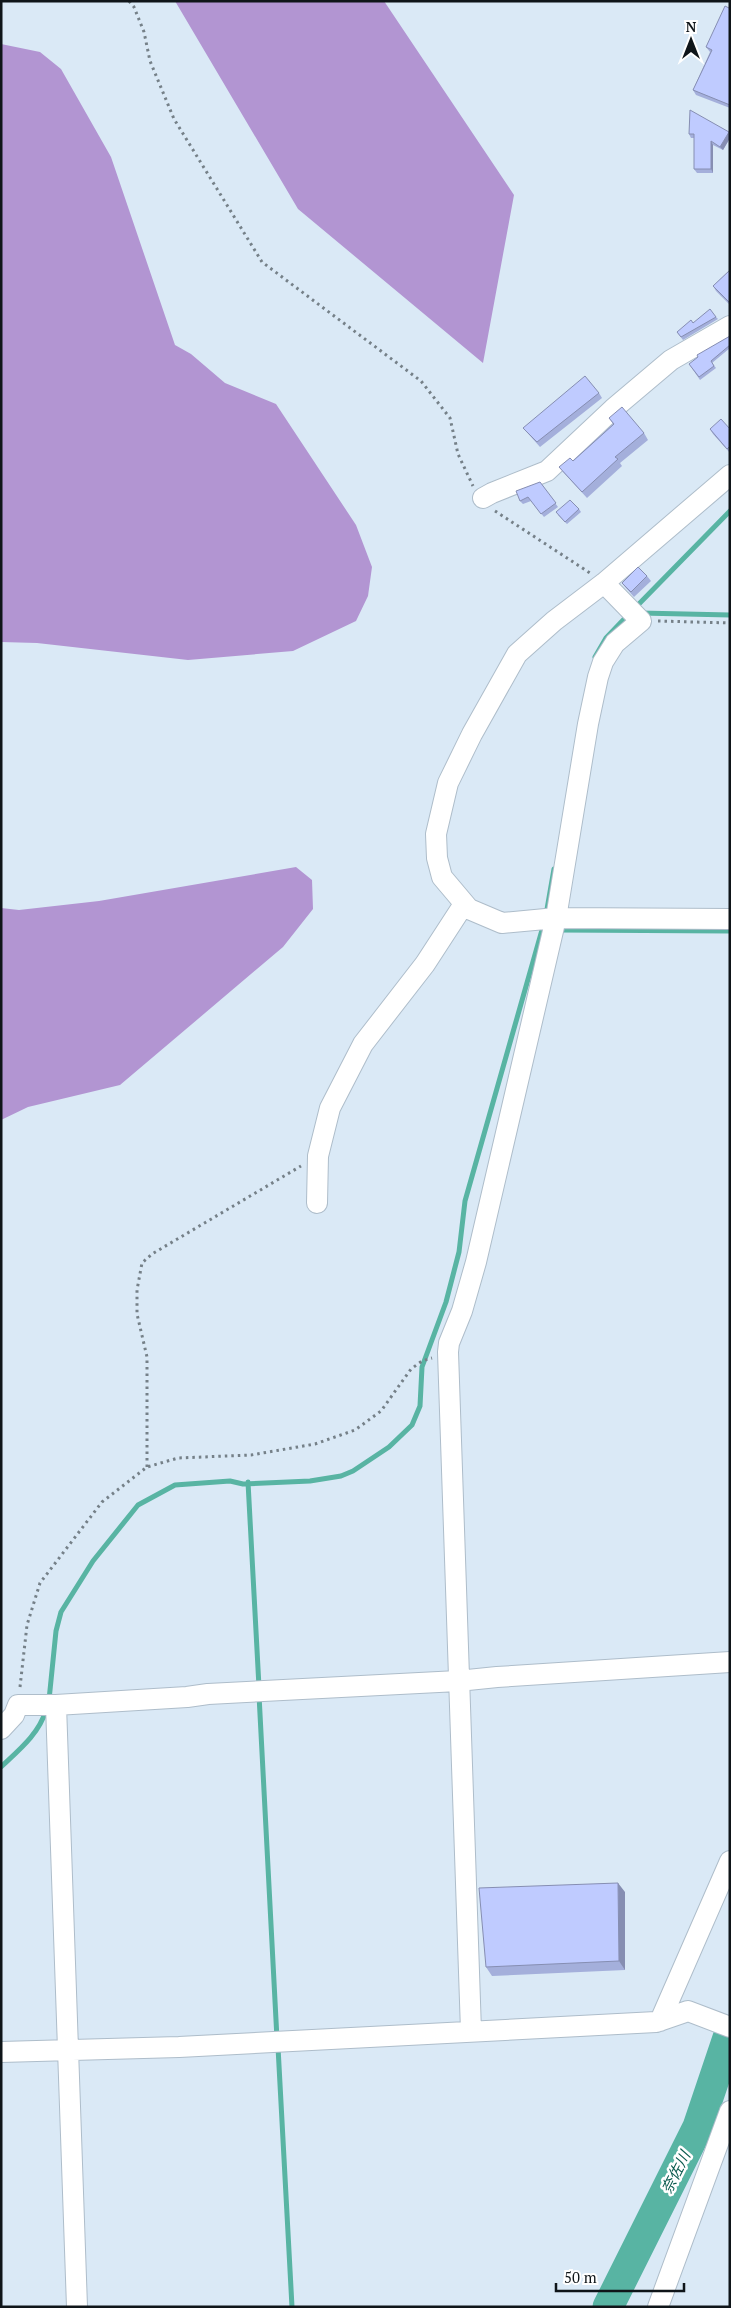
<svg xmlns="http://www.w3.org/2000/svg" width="731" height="2308" viewBox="0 0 731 2308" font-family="'PT Serif','Noto Sans JP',serif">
<rect width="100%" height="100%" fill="#dae9f6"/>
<path fill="#b295d2" d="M 175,1 L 384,1 L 514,195 L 483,363 L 298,209 Z
M 1,44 L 40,52 L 61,69 L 111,157 L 175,345 L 191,354 L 225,383 L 276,404 L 356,525 L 372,567 L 368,596 L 356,621 L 293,651 L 188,660 L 37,643 L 1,642 Z
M 296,867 L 312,880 L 313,909 L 283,947 L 120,1085 L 28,1107 L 1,1120 L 1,908 L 19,910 L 99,901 Z"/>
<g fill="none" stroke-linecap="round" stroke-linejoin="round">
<path stroke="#58b4a3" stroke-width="5" d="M 634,609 L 730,511
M 640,613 L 730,615
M 595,657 L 606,638 L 628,615
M 546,915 L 554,869
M 558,930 L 730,931
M 248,1482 L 259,1687
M 259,1695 L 277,2039
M 49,1700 L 56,1631 L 61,1612 L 93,1561 L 138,1505 L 175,1485 L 230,1481 L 243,1484 L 310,1481 L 341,1476 L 353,1471 L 389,1447 L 412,1425 L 420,1406 L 422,1367 L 446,1302 L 459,1252 L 465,1201 L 544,923
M 1,1767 C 19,1750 39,1734 46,1710
M 278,2047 L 292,2307"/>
<path stroke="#58b4a3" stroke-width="31" d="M 608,2307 L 698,2127 L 730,2032"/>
<defs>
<path id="minor" d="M 730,475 L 604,583 L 554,621 L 517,654 L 472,734 L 448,783 L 436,834 L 437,858 L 442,877 L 469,909 L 502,923 L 556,918 L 730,919
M 483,498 L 492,493 L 547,471 L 613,409 L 671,360 L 730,326
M 317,1203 L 318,1156 L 330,1108 L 363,1044 L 425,964 L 464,904
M 56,1705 L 77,2307
M 1,1729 L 14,1715 L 18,1705 L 56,1705 L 187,1697 L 208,1694 L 458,1681 L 497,1677 L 730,1662
M 660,2021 L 730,1861
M 471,2031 L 448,1352 L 449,1343 L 462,1311 L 476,1262 L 556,918 L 588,724 L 598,677 L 603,662 L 615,643 L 641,621 L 604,583
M 1,2052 L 179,2047 L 656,2022 L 688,2011 L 730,2027
M 658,2307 L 730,2111"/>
</defs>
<use href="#minor" stroke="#aebdca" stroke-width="22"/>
<path stroke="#758088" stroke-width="3" stroke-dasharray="2.5 4" stroke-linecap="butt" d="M 129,1 L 134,7 L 144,32 L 150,61 L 174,119 L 262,262 L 421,381 L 450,418 L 458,454 L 473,486
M 495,511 L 590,573
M 658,621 L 730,623
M 147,1467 L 147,1357 L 137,1314 L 137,1290 L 142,1263 L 152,1254 L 301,1166
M 20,1687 L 27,1625 L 40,1583 L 102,1502 L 147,1467 L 178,1458 L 251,1455 L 315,1444 L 355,1430 L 381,1411 L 411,1369 L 422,1361 L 432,1358"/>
<use href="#minor" stroke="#fff" stroke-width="20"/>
</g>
<path fill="#a4afdb" d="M 730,7 L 730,108 L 696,95 L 693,90 L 710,52 L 706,47 Z
M 730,133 L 730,138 L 723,150 L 713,145 L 713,173 L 697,173 L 694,169 L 694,138 L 691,138 L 689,134 Z
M 730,270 L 730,305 L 716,291 L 713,286 Z
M 716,317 L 718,319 L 683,340 L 677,332 L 693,323 Z
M 730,336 L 730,348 L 712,363 L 716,368 L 700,380 L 689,364 Z
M 599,393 L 602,398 L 540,447 L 523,428 Z
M 609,418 L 644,433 L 648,440 L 620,463 L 622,466 L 587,498 L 564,473 L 559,467 L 573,461 L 613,424 Z
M 710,429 L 730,429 L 730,453 L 713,434 Z
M 540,482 L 558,507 L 544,517 L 531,501 L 523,504 L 520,501 Z
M 579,509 L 581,512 L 567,524 L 558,515 Z
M 647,576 L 651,581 L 634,597 L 625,587 L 622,583 Z
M 625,1892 L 625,1970 L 492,1976 L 486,1967 Z"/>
<path fill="#868eb2" d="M 729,132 L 730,133 L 730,138 L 723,150 L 720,147 Z
M 711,141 L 713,145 L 713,173 L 711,169 Z
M 618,1883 L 625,1892 L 625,1970 L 619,1961 Z"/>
<path fill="#bfcbff" stroke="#868eb2" d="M 725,6 L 729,8 L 730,7 L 730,105 L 693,90 L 712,50 L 706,47 Z
M 690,110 L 729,132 L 720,147 L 711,141 L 711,169 L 694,169 L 694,134 L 689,134 Z
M 730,270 L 730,301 L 729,302 L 713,286 Z
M 710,309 L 716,317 L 681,337 L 677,332 L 691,320 L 693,323 Z
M 730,336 L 730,345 L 711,361 L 714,366 L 699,377 L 689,364 L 698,357 L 697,355 Z
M 585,376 L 599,393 L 537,442 L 523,428 Z
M 622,407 L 644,433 L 615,457 L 618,459 L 582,492 L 559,467 L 570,458 L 573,461 L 614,424 L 609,418 Z
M 721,419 L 730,429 L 730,446 L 727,449 L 710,429 Z
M 540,482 L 556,503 L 541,514 L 528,497 L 520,501 L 516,491 Z
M 570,500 L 579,509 L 565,522 L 556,512 Z
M 638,567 L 647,576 L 631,592 L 622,583 Z
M 618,1883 L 619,1961 L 486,1967 L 479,1888 Z"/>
<g text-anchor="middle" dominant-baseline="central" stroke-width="5" stroke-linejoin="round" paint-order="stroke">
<g font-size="15" font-style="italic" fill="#0b5b4f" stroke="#fff">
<text transform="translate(675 2172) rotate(-63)">奈佐川</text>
</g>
</g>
<rect width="731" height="2308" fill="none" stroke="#0f1519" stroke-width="5"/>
<g transform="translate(691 40)" stroke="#ffffff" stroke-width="4" paint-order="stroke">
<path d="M0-4L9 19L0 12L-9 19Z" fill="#0f1519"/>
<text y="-8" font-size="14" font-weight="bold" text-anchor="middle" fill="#0f1519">N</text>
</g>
<path d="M556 2283v8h128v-8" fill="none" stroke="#0f1519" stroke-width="2.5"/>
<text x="564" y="2283" font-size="15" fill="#0f1519" stroke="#ffffff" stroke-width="4" paint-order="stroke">50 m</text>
</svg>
